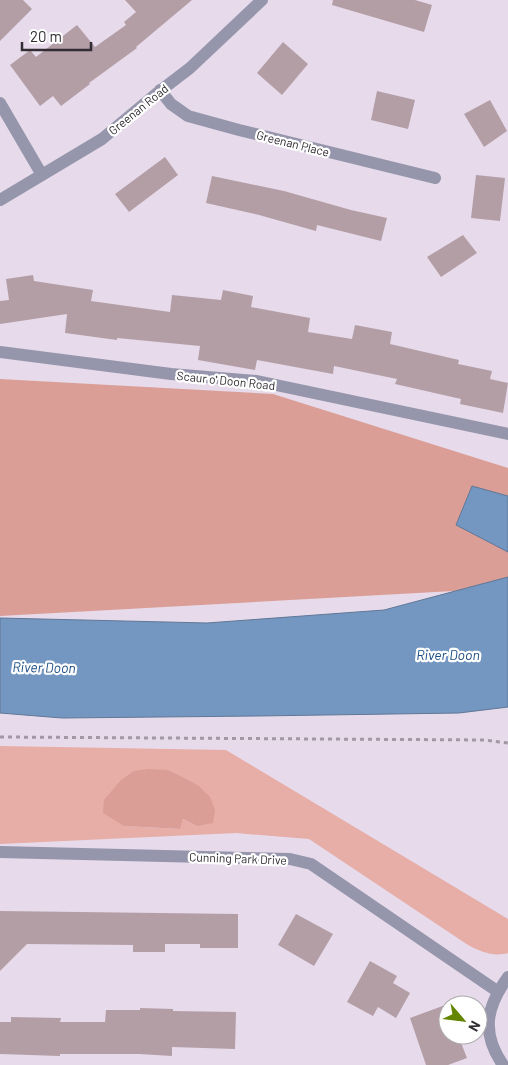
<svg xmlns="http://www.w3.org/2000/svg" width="508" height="1065" viewBox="0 0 508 1065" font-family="Barlow,sans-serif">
<rect width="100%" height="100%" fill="#e7daea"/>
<path fill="#e7ada7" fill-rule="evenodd" d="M 0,746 L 226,750 L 508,919 L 508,953 C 493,957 482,952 468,945 L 309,839 L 236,833 L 0,844 ZM 184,779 L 198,785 L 197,826 L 183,819 L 179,829 L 124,826 Z"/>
<path fill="#da9e97" d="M 0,379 L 273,394 L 508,468 L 508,588 L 0,616 Z
M 148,769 L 168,770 L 198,785 L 210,797 L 215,810 L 213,823 L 197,826 L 183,819 L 180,829 L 124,826 L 103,813 L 104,800 L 121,780 L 134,771 Z"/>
<path fill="#7497c1" stroke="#607796" d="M 472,486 L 508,496 L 508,552 L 456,525 Z
M 508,577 L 508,707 L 459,713 L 257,716 L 62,718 L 0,713 L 0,618 L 207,623 L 384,610 Z"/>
<path fill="#b39ea6" d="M 0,0 L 23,0 L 32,9 L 0,41 Z
M 125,0 L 192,0 L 136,47 L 137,48 L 89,83 L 90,84 L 61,106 L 53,96 L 40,106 L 10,65 L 30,50 L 36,57 L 77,25 L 95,47 L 126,25 L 124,22 L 136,12 Z
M 333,0 L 415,0 L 432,5 L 424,32 L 332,5 Z
M 283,42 L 308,64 L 282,95 L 257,73 Z
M 377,91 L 415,100 L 408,129 L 371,120 Z
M 490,100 L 507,131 L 484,147 L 464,114 Z
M 165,157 L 178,175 L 129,212 L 115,194 Z
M 476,175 L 505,178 L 500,221 L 471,218 Z
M 212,176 L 284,191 L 351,210 L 387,218 L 381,241 L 317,225 L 316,231 L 259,215 L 206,203 Z
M 463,235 L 477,253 L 441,277 L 427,257 Z
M 33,275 L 34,281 L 93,290 L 91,301 L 170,312 L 172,295 L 221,300 L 223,290 L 253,296 L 251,307 L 310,318 L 308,332 L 352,339 L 355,325 L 392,332 L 390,344 L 459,360 L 458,364 L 492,371 L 490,379 L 508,383 L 503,413 L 460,404 L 461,399 L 395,384 L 397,379 L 334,366 L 333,374 L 257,360 L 255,370 L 198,360 L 200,346 L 117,338 L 117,340 L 65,333 L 67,314 L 0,324 L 0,301 L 9,300 L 6,279 Z
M 0,911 L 238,914 L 238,948 L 200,948 L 200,944 L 165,944 L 165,952 L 133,952 L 133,945 L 27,944 L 0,971 Z
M 296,914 L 333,934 L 314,966 L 278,945 Z
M 370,961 L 397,976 L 393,983 L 410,993 L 396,1018 L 378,1007 L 373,1016 L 347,1002 Z
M 448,1004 L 448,1035 L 458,1035 L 467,1058 L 448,1065 L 426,1065 L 410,1018 Z
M 140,1008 L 173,1009 L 173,1011 L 236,1012 L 235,1049 L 172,1047 L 172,1056 L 139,1054 L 60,1054 L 60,1056 L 0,1054 L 0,1022 L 11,1022 L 11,1017 L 61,1018 L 60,1022 L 105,1022 L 106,1010 L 140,1010 Z"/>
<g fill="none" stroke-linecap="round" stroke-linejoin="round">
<path stroke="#a198a4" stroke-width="3" stroke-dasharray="4 4" stroke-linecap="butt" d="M 0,737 L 485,740 L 508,743"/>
<path stroke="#9595ab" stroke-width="12" d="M 160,90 L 171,104 L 188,116 L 239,130 L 435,178
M 0,103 L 42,175
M 0,200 L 102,139 L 156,94 L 190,68 L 262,0
M 0,352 L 171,374 L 257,381 L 508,434
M 0,852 L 290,859 L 311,864 L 497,991
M 503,1065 C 481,1033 486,1007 508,977"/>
</g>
<g text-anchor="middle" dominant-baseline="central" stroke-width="4.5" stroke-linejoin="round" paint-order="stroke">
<g font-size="12" fill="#322d33" stroke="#fff">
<text transform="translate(138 109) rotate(-39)">Greenan Road</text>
<text transform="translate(293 143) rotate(14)">Greenan Place</text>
<text transform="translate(226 380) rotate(6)">Scaur o' Doon Road</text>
<text transform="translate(238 858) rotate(2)">Cunning Park Drive</text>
</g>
<g font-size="14" font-style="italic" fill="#1f4f84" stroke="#fff">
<text x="448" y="654">River Doon</text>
<text transform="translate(44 667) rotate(1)">River Doon</text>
</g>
</g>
<g transform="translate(463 1020) rotate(118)"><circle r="24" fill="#ffffff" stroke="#adabad"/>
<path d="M0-4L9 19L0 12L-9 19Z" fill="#638500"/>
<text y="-8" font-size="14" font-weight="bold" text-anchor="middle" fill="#322d33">N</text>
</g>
<path d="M22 42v8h69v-8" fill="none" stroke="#322d33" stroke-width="2.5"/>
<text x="30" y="42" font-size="15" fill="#322d33" stroke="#ffffff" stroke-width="4" paint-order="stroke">20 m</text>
</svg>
